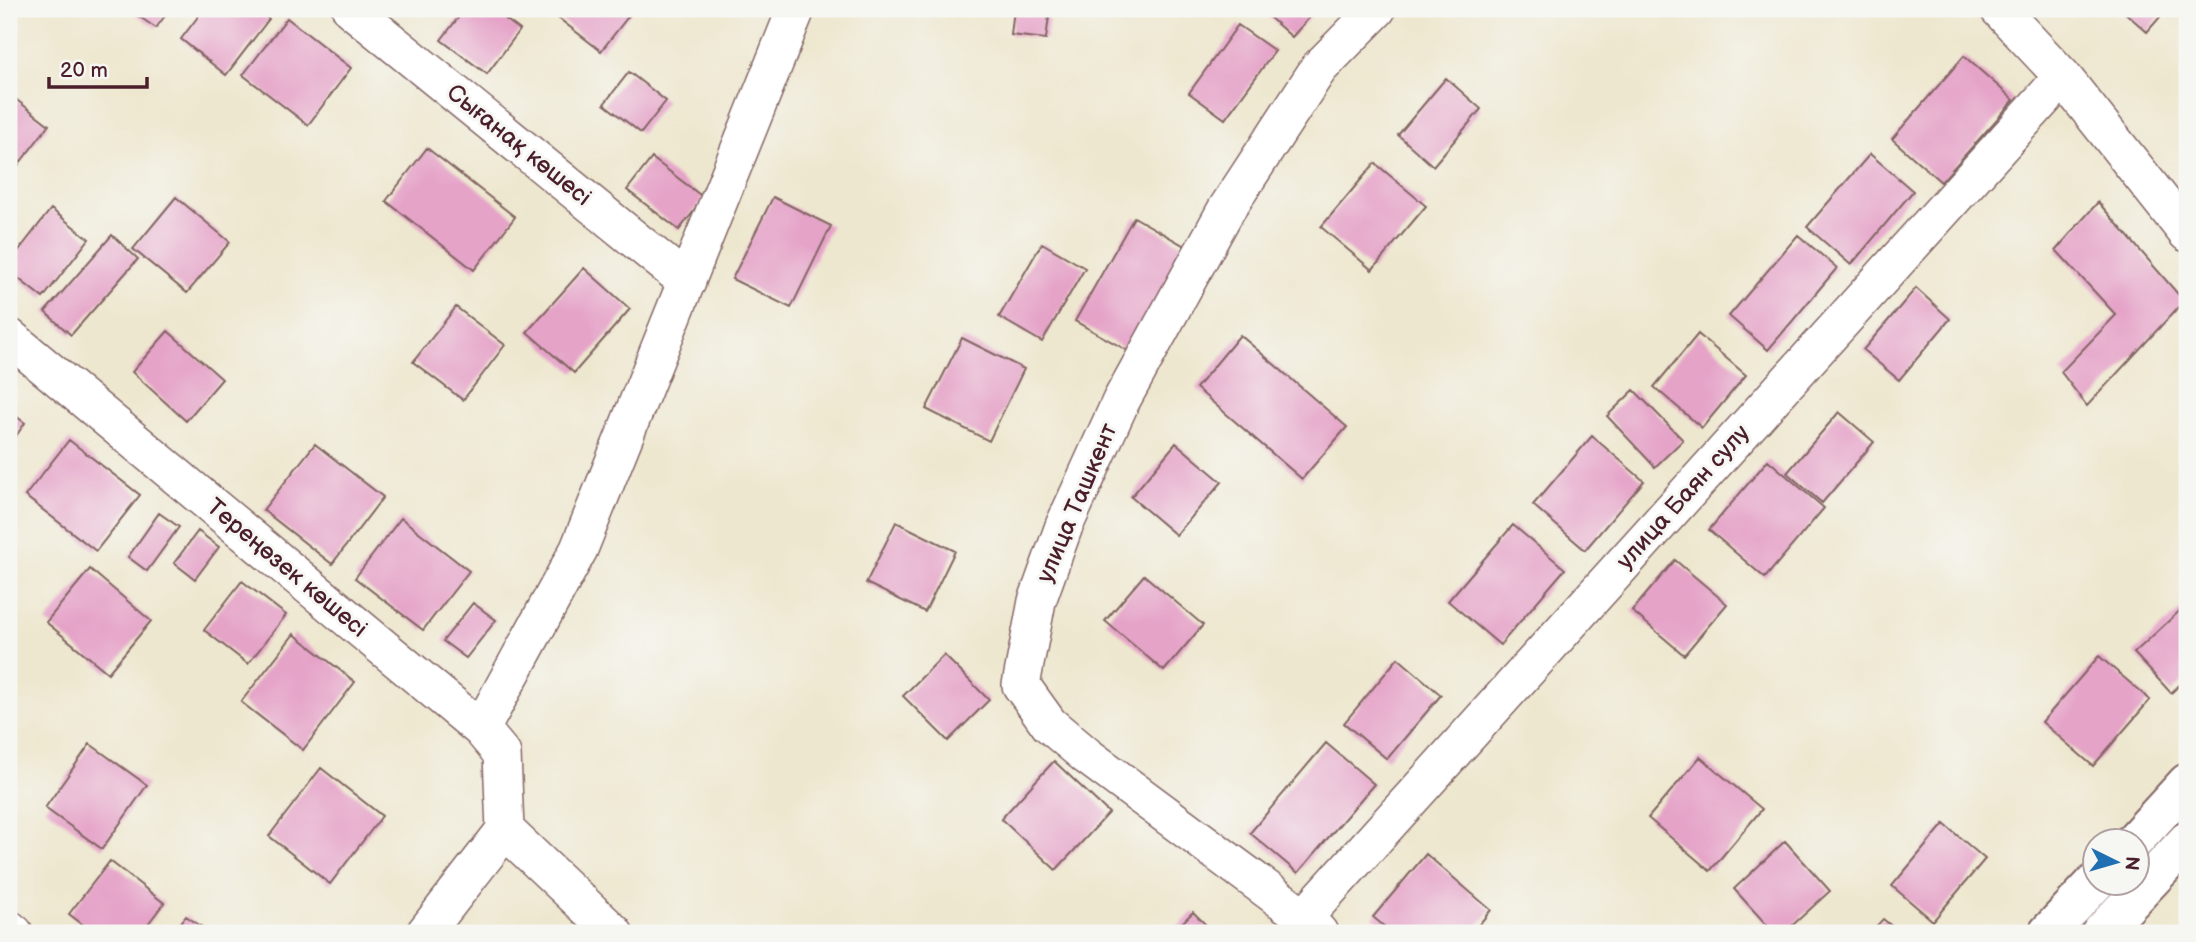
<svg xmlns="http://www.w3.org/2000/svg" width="2196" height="942" viewBox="0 0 2196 942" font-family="'Balsamiq Sans',sans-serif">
<rect width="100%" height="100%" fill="#f6f6f2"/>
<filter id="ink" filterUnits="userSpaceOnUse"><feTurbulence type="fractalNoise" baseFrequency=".0143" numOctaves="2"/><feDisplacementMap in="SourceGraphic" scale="14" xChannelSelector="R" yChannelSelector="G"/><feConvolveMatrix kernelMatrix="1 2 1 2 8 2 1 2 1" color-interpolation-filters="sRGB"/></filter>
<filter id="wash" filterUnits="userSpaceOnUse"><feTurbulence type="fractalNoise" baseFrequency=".00686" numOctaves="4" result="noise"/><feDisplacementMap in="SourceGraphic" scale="28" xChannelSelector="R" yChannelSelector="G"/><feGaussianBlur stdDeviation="1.57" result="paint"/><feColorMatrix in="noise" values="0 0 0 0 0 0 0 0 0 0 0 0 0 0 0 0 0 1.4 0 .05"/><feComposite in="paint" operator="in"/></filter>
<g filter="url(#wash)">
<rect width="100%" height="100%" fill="#eee7cf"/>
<g id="blocks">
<path fill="#e5a3c8" d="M 128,9 L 170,9 L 156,28 Z
M 204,9 L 256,9 L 269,19 L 226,75 L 181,39 Z
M 465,9 L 492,9 L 520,30 L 487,74 L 441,40 Z
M 563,9 L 634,9 L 601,51 L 557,17 Z
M 1014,9 L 1050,9 L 1046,39 L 1011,35 Z
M 1260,9 L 1317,9 L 1292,37 Z
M 2121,9 L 2167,9 L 2147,32 Z
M 287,18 L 351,68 L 308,125 L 243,75 Z
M 1238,25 L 1275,51 L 1225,119 L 1189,93 Z
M 1964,56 L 2014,100 L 1941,182 L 1892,139 Z
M 629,72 L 666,101 L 641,133 L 604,104 Z
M 1446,78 L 1481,109 L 1433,166 L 1398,135 Z
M 9,94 L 49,125 L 9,177 Z
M 427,148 L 515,217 L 474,270 L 386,201 Z
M 1870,154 L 1913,191 L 1851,265 L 1807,227 Z
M 652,158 L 704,198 L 679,230 L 627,190 Z
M 1375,163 L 1426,206 L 1372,270 L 1321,227 Z
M 176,197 L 230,242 L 187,293 L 133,249 Z
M 773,197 L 831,226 L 791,308 L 732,279 Z
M 2098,202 L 2184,301 L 2087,406 L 2061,372 L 2116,315 L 2056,250 Z
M 51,209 L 89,239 L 43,298 L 9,271 L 9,263 Z
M 1134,217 L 1188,248 L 1130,352 L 1075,321 Z
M 112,235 L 138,259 L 71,335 L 45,312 Z
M 1798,235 L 1837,268 L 1768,350 L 1729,316 Z
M 1042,243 L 1085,268 L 1042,342 L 999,317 Z
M 584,268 L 630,309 L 574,373 L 527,332 Z
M 1916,288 L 1950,319 L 1899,380 L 1863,350 Z
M 456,307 L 505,345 L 463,400 L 413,362 Z
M 168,331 L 222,379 L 186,421 L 132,372 Z
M 1698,334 L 1746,375 L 1702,428 L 1654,387 Z
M 1240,335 L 1347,427 L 1302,479 L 1196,388 Z
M 962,338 L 1024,369 L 989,441 L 926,409 Z
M 1634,390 L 1683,440 L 1655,467 L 1607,416 Z
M 9,411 L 25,423 L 9,446 Z
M 1839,412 L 1874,442 L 1822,503 L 1787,473 Z
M 1592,436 L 1644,481 L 1585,550 L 1533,505 Z
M 69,440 L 140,495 L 96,551 L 25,496 Z
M 1176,443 L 1222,482 L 1176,535 L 1131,497 Z
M 315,444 L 383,497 L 332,564 L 263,510 Z
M 1768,460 L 1824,508 L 1765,578 L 1709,530 Z
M 159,513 L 179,527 L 147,571 L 128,557 Z
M 401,518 L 469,571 L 423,630 L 355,578 Z
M 896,522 L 955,551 L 925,612 L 866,583 Z
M 1513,525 L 1565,569 L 1500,645 L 1448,601 Z
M 198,531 L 219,547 L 195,579 L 174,563 Z
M 1675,560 L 1727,604 L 1684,655 L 1632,611 Z
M 90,569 L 151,621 L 108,673 L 46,622 Z
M 1144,575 L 1203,625 L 1164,671 L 1105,621 Z
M 242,581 L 286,615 L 248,664 L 204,630 Z
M 473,603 L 496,620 L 466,658 L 443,641 Z
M 2187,604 L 2187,678 L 2171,693 L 2134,653 Z
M 294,634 L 355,682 L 303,750 L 241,702 Z
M 944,655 L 989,700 L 948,741 L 903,696 Z
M 2099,656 L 2150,700 L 2093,766 L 2042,722 Z
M 1398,658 L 1441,695 L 1387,759 L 1344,723 Z
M 1326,743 L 1374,784 L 1298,873 L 1250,833 Z
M 90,744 L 147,785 L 102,849 L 45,808 Z
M 1700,757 L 1762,809 L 1710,871 L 1648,818 Z
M 1054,761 L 1109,813 L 1056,870 L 1001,819 Z
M 321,768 L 382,816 L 330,884 L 269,836 Z
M 1944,824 L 1985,859 L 1933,921 L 1892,886 Z
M 1785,841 L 1830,891 L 1784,933 L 1774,933 L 1734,889 Z
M 1426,854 L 1491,910 L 1472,933 L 1392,933 L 1373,917 Z
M 110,861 L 164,903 L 141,933 L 94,933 L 69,914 Z
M 1193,912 L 1214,933 L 1172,933 Z
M 186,916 L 211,933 L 173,933 Z
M 1883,919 L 1900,933 L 1870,933 Z"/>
</g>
</g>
<g filter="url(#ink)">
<use href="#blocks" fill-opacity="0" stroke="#836564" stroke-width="2"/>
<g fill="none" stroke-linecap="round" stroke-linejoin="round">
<defs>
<path id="minor" d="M 351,9 L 687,282
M 1999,9 L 2063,77 L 2187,233
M 9,337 L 481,729 L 502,754 L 505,830
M 481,729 L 579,549 L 796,9
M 1304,917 L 2063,77
M 9,929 L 14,933
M 425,933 L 505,830 L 614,933
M 1319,933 L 1304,917 L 1087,756 L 1049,724 L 1021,685 L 1037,601 L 1064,526 L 1121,401 L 1226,210 L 1319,68 L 1377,9"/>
<path id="trunk" d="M 2134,841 L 2187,783
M 2048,933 L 2095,883
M 2101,933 L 2187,841"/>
</defs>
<use href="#minor" stroke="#836564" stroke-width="40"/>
<use href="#trunk" stroke="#836564" stroke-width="42"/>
<use href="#minor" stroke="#fff" stroke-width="37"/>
<use href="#trunk" stroke="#fff" stroke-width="38"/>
</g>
</g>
<g text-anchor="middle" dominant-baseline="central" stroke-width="6" stroke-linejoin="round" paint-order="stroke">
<g font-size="24" fill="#4a1f2b" stroke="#f6f6f2">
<text transform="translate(519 145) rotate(39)">Сығанақ көшесі</text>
<text transform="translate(1683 497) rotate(-48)">улица Баян сулу</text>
<text transform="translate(1077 503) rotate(-67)">улица Ташкент</text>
<text transform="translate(287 568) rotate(40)">Тереңөзек көшесі</text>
</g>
</g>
<rect width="2196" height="942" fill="none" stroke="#f6f6f2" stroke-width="35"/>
<g transform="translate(2116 862) rotate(95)"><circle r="33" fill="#f6f6f2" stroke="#b1a0a2" stroke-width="2"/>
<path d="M0-5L12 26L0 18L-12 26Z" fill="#1f6fb2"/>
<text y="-10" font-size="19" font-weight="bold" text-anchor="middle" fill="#4a1f2b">N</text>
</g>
<path d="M49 77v10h98v-10" fill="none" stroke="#4a1f2b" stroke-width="3.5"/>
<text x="60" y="77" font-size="21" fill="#4a1f2b" stroke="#f6f6f2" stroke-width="5" paint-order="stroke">20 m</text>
</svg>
